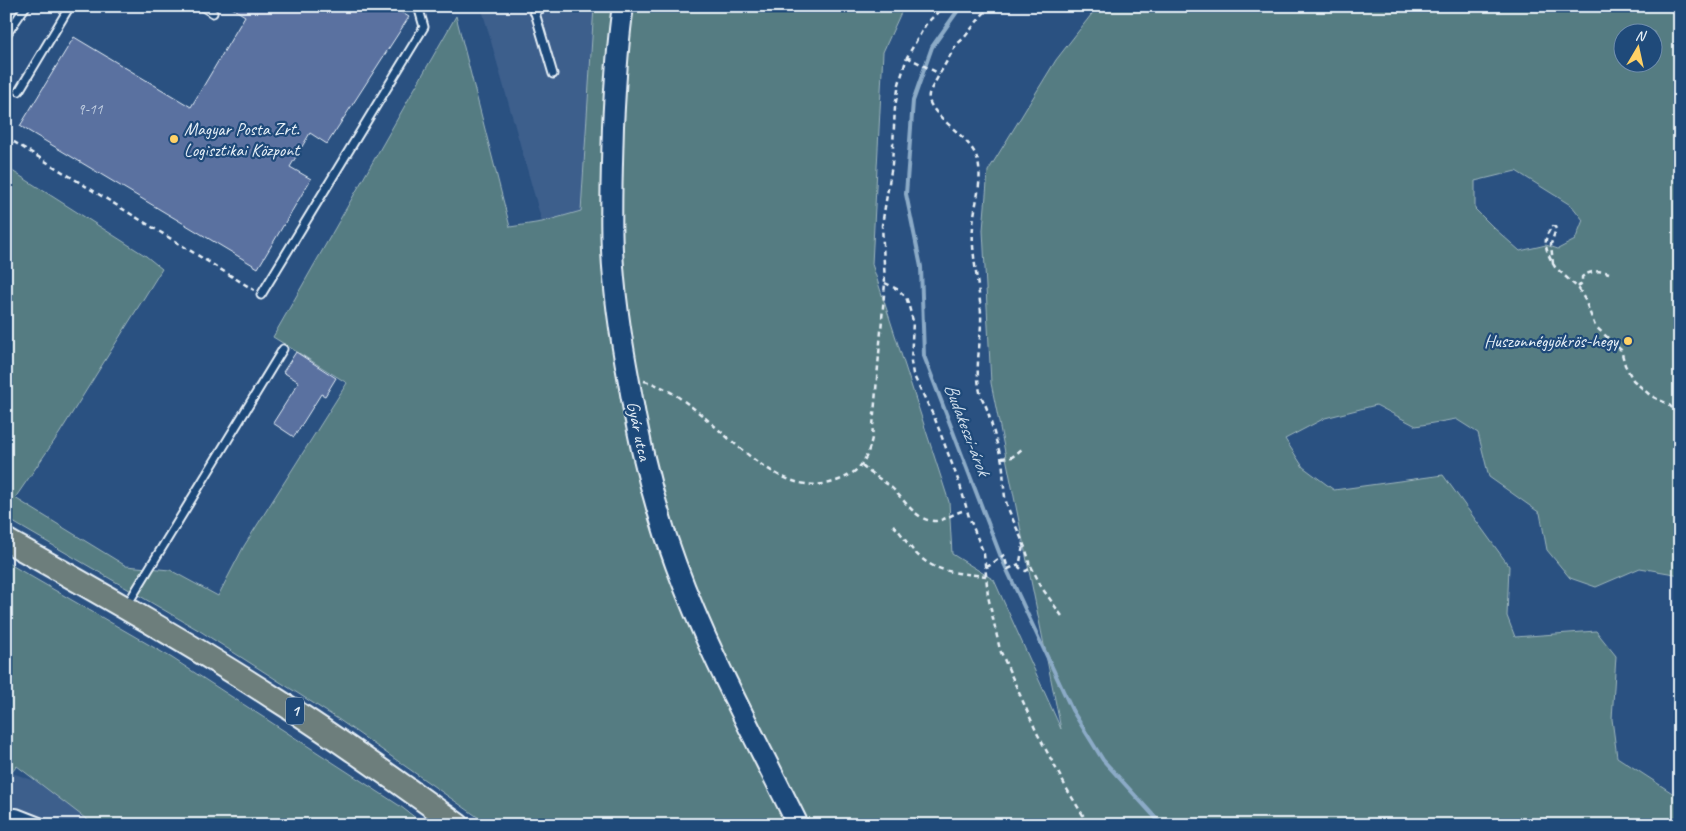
<svg xmlns="http://www.w3.org/2000/svg" width="1686" height="831" viewBox="0 0 1686 831" font-family="Caveat,sans-serif">
<rect width="100%" height="100%" fill="#2a5181"/>
<filter id="ink" filterUnits="userSpaceOnUse"><feTurbulence type="fractalNoise" baseFrequency=".02" numOctaves="2"/><feDisplacementMap in="SourceGraphic" scale="10" xChannelSelector="R" yChannelSelector="G"/><feConvolveMatrix kernelMatrix="1 2 1 2 8 2 1 2 1" color-interpolation-filters="sRGB"/></filter>
<g filter="url(#ink)">
<path fill="#3c5e8c" d="M 481,6 L 594,6 L 581,211 L 542,222 Z
M 6,771 L 65,791 L 109,825 L 6,825 Z"/>
<path fill="#547b82" stroke="#9eb6bd" fill-rule="evenodd" d="M 594,6 L 904,6 L 883,52 L 872,264 L 949,502 L 952,554 L 994,580 L 1061,729 L 991,383 L 983,230 L 988,171 L 1056,60 L 1098,6 L 1680,6 L 1680,575 L 1640,568 L 1596,587 L 1570,578 L 1547,550 L 1540,513 L 1489,477 L 1478,433 L 1456,419 L 1416,426 L 1376,405 L 1325,418 L 1285,439 L 1303,467 L 1334,490 L 1443,475 L 1509,566 L 1507,616 L 1515,637 L 1596,631 L 1616,656 L 1612,719 L 1617,757 L 1680,798 L 1680,825 L 489,825 L 338,719 L 200,631 L 6,518 L 6,167 L 146,256 L 162,269 L 59,434 L 15,498 L 126,566 L 170,570 L 218,596 L 244,546 L 347,383 L 273,337 L 456,16 L 510,227 L 542,222 L 581,211 ZM 1624,32 L 1654,32 L 1654,62 L 1624,62 ZM 1516,171 L 1572,206 L 1583,220 L 1575,240 L 1558,249 L 1546,245 L 1520,251 L 1494,228 L 1475,209 L 1475,181 Z
M 6,562 L 172,658 L 400,806 L 425,825 L 94,825 L 17,766 L 6,779 Z"/>
<g fill="none" stroke-linecap="round" stroke-linejoin="round">
<path stroke="#8cabc7" stroke-width="4" d="M 961,6 L 932,47 L 913,101 L 906,194 L 921,267 L 924,356 L 1001,557 L 1072,710 L 1103,760 L 1162,825"/>
</g>
<path fill="#5a71a0" stroke="#e8f1f8" d="M 229,6 L 391,6 L 409,17 L 327,144 L 310,133 L 290,167 L 311,179 L 258,268 L 20,126 L 74,37 L 191,107 L 245,16 Z
M 296,352 L 336,378 L 325,396 L 321,394 L 294,437 L 273,423 L 299,382 L 283,372 Z"/>
<g fill="none" stroke-linecap="round" stroke-linejoin="round">
<defs>
<path id="lane" d="M 202,6 L 213,13
M 533,6 L 553,74
M 534,12 L 546,6
M 6,35 L 26,6
M 19,91 L 70,6
M 261,295 L 424,27 L 418,6
M 127,605 L 283,349"/>
<path id="street" d="M 6,817 L 16,816 L 39,825"/>
<path id="secondary" d="M 623,6 C 617,46 615,86 613,126 C 612,167 610,209 612,250 C 614,295 621,339 629,382 C 639,444 654,506 676,565 C 709,655 756,739 798,825"/>
<path id="primary" d="M 6,540 C 98,592 189,643 277,700 C 339,739 398,782 458,825"/>
</defs>
<use href="#lane" stroke="#e8f1f8" stroke-width="11"/>
<use href="#street" stroke="#e8f1f8" stroke-width="18"/>
<use href="#secondary" stroke="#e8f1f8" stroke-width="24"/>
<use href="#primary" stroke="#e8f1f8" stroke-width="26"/>
<path stroke="#e8f1f8" stroke-width="2.5" stroke-dasharray="5 4" stroke-linecap="butt" d="M 992,6 L 983,14 L 964,38 L 956,45 L 930,91 C 920,113 973,134 978,162 C 983,183 974,205 973,226 C 971,254 979,284 981,313 C 982,339 974,366 980,392 C 981,398 985,403 987,409 C 992,425 996,441 1001,457 C 1005,472 1002,490 1007,505 C 1012,521 1032,555 1029,569 L 1026,571 L 1022,570 L 1019,567 L 1023,546
M 907,57 L 940,74
M 6,137 L 254,290
M 1553,264 L 1551,244 L 1556,229 L 1555,227 L 1553,226 C 1540,239 1547,254 1555,267 L 1579,289 L 1585,300 L 1595,326 L 1621,350 L 1625,365 L 1633,380 L 1651,396 L 1668,404 L 1680,415
M 885,283 L 897,289 L 906,297 L 908,303 L 913,321 L 911,362 L 913,374 L 935,419 L 960,485 L 969,517 L 984,554 L 988,596 L 1000,650 L 1037,733 L 1068,791 L 1089,825
M 1578,287 L 1582,283 L 1582,277 C 1589,271 1600,270 1609,273
M 644,381 C 708,395 766,509 839,480 C 861,471 867,460 872,438 L 885,283 L 882,225 L 892,165 L 895,107 L 899,84 L 907,57 L 926,24 L 944,6
M 1001,458 L 1012,457 L 1022,449
M 862,466 C 870,473 879,478 887,484 C 903,495 914,522 936,521 C 946,520 955,512 966,510
M 893,525 C 901,532 905,541 912,549 C 932,573 957,573 986,576
M 1031,566 L 1042,588 L 1064,619
M 986,567 C 991,566 997,559 1004,555 L 1008,569 L 1019,564"/>
<use href="#lane" stroke="#1f4a7a" stroke-width="7"/>
<use href="#street" stroke="#1f4a7a" stroke-width="14"/>
<use href="#secondary" stroke="#1f4a7a" stroke-width="20"/>
<use href="#primary" stroke="#6d7e7c" stroke-width="22"/>
</g>
</g>
<g fill="#ffd166" stroke="#1f4a7a" stroke-width="2">
<circle cx="174" cy="139" r="5"/>
<circle cx="1628" cy="341" r="5"/>
</g>
<g text-anchor="middle" dominant-baseline="central" stroke-width="4.5" stroke-linejoin="round" paint-order="stroke">
<g font-size="15" fill="#c4d1e2">
<text x="90" y="109">9-11</text>
</g>
<rect fill="#1f4a7a" stroke="#acbfd2" stroke-width="1" x="286" y="697.5" width="18" height="27" rx="4"/>
<g font-size="16" font-weight="bold" fill="#e8f1f8">
<text x="295" y="711">1</text>
</g>
<g font-size="18" fill="#e8f1f8" stroke="#1f4a7a" text-anchor="start">
<text x="184" y="129">Magyar Posta Zrt.<tspan x="184" dy="21">Logisztikai Központ</tspan></text>
<text x="1618" y="341" text-anchor="end">Huszonnégyökrös-hegy</text>
</g>
<g font-size="18" fill="#e8f1f8" stroke="#1f4a7a">
<text transform="translate(639 431) rotate(78)">Gyár utca</text>
</g>
<g font-size="19" font-style="italic" fill="#d1dfec" stroke="#1f4a7a">
<text transform="translate(967 429) rotate(69)">Budakeszi-árok</text>
</g>
</g>
<rect width="1686" height="831" fill="none" stroke="#1f4a7a" stroke-width="25"/>
<rect x="12" y="12" width="1661" height="806" fill="none" stroke="#e8f1f8" stroke-width="2" filter="url(#ink)"/>
<g transform="translate(1638 48) rotate(9)"><circle r="24" fill="#1f4a7a" stroke="#6f8dac"/>
<path d="M0-4L9 19L0 12L-9 19Z" fill="#ffd166"/>
<text y="-8" font-size="14" font-weight="bold" text-anchor="middle" fill="#e8f1f8">N</text>
</g>
</svg>
